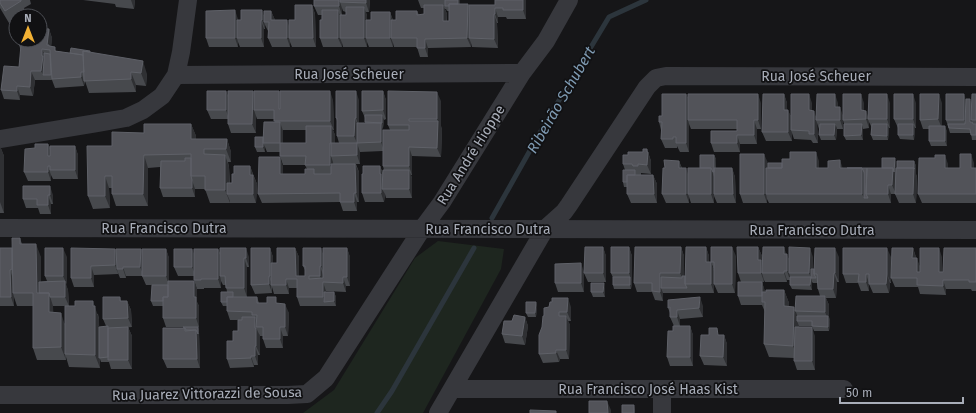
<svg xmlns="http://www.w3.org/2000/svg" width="976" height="413" viewBox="0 0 976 413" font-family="'Fira Sans',sans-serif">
<rect width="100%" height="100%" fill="#161618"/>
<path fill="#1e261f" d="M 438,241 L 504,249 L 501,269 L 423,413 L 303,413 L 334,390 L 415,258 Z"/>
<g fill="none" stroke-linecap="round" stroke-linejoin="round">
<path stroke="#2c353c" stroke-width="5" d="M 492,218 L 546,122 L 609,17 L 646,0
M 377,413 L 392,391 L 474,248"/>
<path stroke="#37383d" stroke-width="18" d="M 176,75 L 522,73
M 0,139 L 97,123 L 126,118 L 143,110 L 162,96 L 176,75 L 181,52 L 188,0
M 0,228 L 976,230
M 452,389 L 844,389
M 0,395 L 288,395 L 307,394 L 326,378 L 422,229 L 442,202 L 522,73 L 546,41 L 569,0
M 438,413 L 545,229 L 564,212 L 569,205 L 647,87 L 656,78 L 666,76 L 976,77
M 662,413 L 662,389"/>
</g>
<path fill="#47494d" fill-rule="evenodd" d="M 0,0 L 30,0 L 31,4 L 24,8 L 26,14 L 22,16 L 16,16 L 16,20 L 9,23 L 0,8 Z
M 83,0 L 135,0 L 134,9 L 116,7 L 115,4 Z
M 314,0 L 370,0 L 369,12 L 366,12 L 367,16 L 367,20 L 371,20 L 390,12 L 393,20 L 396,20 L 417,11 L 419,15 L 424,14 L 424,8 L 421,8 L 418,0 L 460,0 L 460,4 L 468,4 L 469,7 L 495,5 L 526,0 L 526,19 L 507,19 L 506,17 L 498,17 L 498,23 L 497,23 L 498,48 L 472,47 L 471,43 L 471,47 L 428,48 L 428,57 L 420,57 L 417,47 L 394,47 L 393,43 L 393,47 L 369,47 L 367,42 L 367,47 L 343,47 L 342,43 L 342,47 L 323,47 L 320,38 L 322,15 L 318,15 L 314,6 ZM 342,8 L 343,11 L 346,12 L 346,15 L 342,15 ZM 445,9 L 446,9 L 447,11 L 449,11 L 449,21 L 447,21 L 447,14 Z
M 312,5 L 315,14 L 316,47 L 292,47 L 290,42 L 290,47 L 272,47 L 268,38 L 268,31 L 265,25 L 265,29 L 264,29 L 264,47 L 240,47 L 238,42 L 238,47 L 209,47 L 206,38 L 238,20 L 241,20 L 264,15 L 271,11 L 275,20 L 289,26 Z
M 49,29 L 52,38 L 51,46 L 56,51 L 70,53 L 90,53 L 147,74 L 146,86 L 136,85 L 136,92 L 89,93 L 85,81 L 84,86 L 55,88 L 52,80 L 35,80 L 33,96 L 20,95 L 20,100 L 4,99 L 1,90 L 19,67 L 21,51 L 19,45 L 31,40 Z
M 226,91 L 228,96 L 253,91 L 254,94 L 279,91 L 280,95 L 333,100 L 334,130 L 333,130 L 335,135 L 335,143 L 339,143 L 337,136 L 337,121 L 336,118 L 359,100 L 359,123 L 365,123 L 365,118 L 362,111 L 383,91 L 386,100 L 386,119 L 384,120 L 383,128 L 382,128 L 383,130 L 390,130 L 388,125 L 441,101 L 441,126 L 442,130 L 441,157 L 412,156 L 412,175 L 411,175 L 412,178 L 412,198 L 386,198 L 385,194 L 384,202 L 365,202 L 362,193 L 363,174 L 380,166 L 383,173 L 384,170 L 383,166 L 383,151 L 360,152 L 360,164 L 356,164 L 359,172 L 359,202 L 357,202 L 357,211 L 343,211 L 340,202 L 262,203 L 258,194 L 283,166 L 283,174 L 305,174 L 307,169 L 305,165 L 283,165 L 280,156 L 280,152 L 267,152 L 265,147 L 265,152 L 257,152 L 255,147 L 275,122 L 274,119 L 257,119 L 256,116 L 256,133 L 231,133 L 228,124 L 228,119 L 211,119 L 207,110 ZM 283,130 L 306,130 L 306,143 L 283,143 Z
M 686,94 L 688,98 L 761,103 L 761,129 L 757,129 L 757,144 L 740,144 L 740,152 L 714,152 L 711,143 L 737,131 L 737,129 L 691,129 L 689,124 L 689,152 L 680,152 L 677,146 L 677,148 L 665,148 L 661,139 L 661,130 L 659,122 L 662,116 Z
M 784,94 L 787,103 L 787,110 L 791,116 L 812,103 L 812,111 L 816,117 L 838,103 L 838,107 L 843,116 L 864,103 L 864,111 L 868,118 L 890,103 L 890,128 L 889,128 L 888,140 L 873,140 L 871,135 L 872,128 L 869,122 L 869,128 L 863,129 L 863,140 L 846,140 L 844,136 L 844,124 L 843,120 L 843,129 L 837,129 L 836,140 L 821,140 L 819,135 L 819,129 L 817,123 L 818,143 L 813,143 L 811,140 L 794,139 L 792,133 L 792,141 L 766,141 L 762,132 Z
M 976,94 L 976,140 L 972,140 L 971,133 L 950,133 L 946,120 L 966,99 L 972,104 Z
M 916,103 L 916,128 L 915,128 L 914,140 L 900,139 L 898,135 L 898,128 L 894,119 Z
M 942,103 L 942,126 L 947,131 L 947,146 L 931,146 L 929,141 L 929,129 L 923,129 L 920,120 Z
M 191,124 L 196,136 L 196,139 L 227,139 L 231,152 L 231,162 L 228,162 L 229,167 L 230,183 L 232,183 L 234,174 L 250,166 L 257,184 L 256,203 L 230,203 L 230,201 L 230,203 L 210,203 L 205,189 L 195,189 L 195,197 L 163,197 L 160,188 L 160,167 L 148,168 L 148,206 L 116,206 L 112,194 L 112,188 L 109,188 L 110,208 L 93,209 L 88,196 L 112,146 L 144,133 Z
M 48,144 L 50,148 L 75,146 L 78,155 L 78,179 L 53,179 L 51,175 L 51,181 L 28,181 L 24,172 L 35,148 Z
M 0,146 L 4,156 L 4,213 L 0,213 Z
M 647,149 L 651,161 L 651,174 L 641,173 L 641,175 L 653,175 L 657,184 L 657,203 L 631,203 L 627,194 L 627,187 L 624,187 L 623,182 L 625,170 L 623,164 L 628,155 L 643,152 Z
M 714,155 L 716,159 L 716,168 L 732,168 L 735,177 L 736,203 L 717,203 L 714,196 L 714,203 L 691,203 L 689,197 L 689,203 L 666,203 L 662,194 L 665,168 L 679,161 L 682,168 L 688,175 L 700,168 Z
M 935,158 L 948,164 L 948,168 L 960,168 L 974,163 L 974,168 L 976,168 L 976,203 L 922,203 L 918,194 Z
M 819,161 L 819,168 L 882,168 L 896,162 L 896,168 L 914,161 L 916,166 L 916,174 L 917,177 L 916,203 L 899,203 L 895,194 L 891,194 L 891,203 L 769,203 L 767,199 L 767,203 L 743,203 L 740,194 L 768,163 L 782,163 Z
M 23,186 L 53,195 L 53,204 L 51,204 L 51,214 L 40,214 L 38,208 L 26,208 L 23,199 Z
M 20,238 L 22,244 L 41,257 L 41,282 L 47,281 L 45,276 L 67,257 L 66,285 L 68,290 L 69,306 L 98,314 L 99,319 L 99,337 L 106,326 L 103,319 L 120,297 L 121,301 L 127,301 L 131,310 L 132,327 L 108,328 L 128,327 L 132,336 L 132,369 L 111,369 L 109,362 L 101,362 L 100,359 L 100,368 L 69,367 L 66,357 L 66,360 L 37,360 L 33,348 L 33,306 L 17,306 L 14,297 L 14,306 L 0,306 L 0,248 L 12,248 ZM 53,306 L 66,306 L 65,324 L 53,312 Z
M 603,247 L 606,256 L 606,282 L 588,282 L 584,273 Z
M 629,247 L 632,256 L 632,282 L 631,289 L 614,289 L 613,285 L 613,278 L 611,273 Z
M 681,247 L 684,256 L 684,276 L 685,276 L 706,247 L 709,256 L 709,262 L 714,270 L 711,262 L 736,256 L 735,293 L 718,293 L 714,284 L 714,281 L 714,293 L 663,293 L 663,301 L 655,300 L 652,292 L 637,292 L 634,283 Z
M 758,247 L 762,256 L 762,261 L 763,264 L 786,254 L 789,259 L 813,257 L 813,269 L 814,269 L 839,257 L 839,282 L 837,282 L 836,298 L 826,298 L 829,305 L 829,317 L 830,321 L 829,331 L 814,331 L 812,326 L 799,326 L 799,327 L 815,336 L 815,370 L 797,370 L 794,361 L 794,358 L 769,357 L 764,344 L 765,312 L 762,305 L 741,305 L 738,296 L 741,282 L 738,273 ZM 790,276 L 790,285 L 792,289 L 812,290 L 812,282 L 813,283 L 818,283 L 818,289 L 820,296 L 795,310 L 789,306 L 789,303 L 784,290 L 765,292 L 762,282 L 764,282 L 764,280 L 765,282 L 787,282 L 787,280 L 790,280 Z
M 270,248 L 273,257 L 273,263 L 277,263 L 295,248 L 299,257 L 299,276 L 305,276 L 305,270 L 303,266 L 323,253 L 347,248 L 350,257 L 350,286 L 346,286 L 346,292 L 326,291 L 326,292 L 334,292 L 336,297 L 336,306 L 300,306 L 297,297 L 297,288 L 289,288 L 289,294 L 274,294 L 272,287 L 272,293 L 255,294 L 251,285 Z
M 913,248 L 916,257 L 916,258 L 920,267 L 942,257 L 942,272 L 943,272 L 976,248 L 976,291 L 972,291 L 971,289 L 946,289 L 946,295 L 920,294 L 918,287 L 895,287 L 891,278 Z
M 115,249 L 117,254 L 141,249 L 142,253 L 166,249 L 169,258 L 169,281 L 194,281 L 197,290 L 197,302 L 199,306 L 199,327 L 198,327 L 199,332 L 200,368 L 167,368 L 163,359 L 187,327 L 166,327 L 163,318 L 163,306 L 153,306 L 151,301 L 168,285 L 146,285 L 142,276 L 126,276 L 126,278 L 120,278 L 118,273 L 118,274 L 94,275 L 94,287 L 74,287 L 71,278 Z
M 218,249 L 220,253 L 249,257 L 249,267 L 247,267 L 247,297 L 235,297 L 257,297 L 259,303 L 278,303 L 289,313 L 288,336 L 283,336 L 283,348 L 266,348 L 263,339 L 263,336 L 260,336 L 258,332 L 260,337 L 260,355 L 258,355 L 258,365 L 254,365 L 254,367 L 230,368 L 227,359 L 233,341 L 238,331 L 238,320 L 230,320 L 227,311 L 227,306 L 223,306 L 221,302 L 227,292 L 226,285 L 223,285 L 221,281 L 221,288 L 204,288 L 204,289 L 197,289 L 194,280 L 194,276 L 178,276 L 174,267 L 194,253 Z
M 891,257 L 891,283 L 890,283 L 889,293 L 873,293 L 869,284 L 869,291 L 861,291 L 858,283 L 846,283 L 843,274 Z
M 581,263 L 584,292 L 558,292 L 555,283 Z
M 605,288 L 605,297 L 593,297 L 591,292 Z
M 536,302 L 537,307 L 536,317 L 528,317 L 526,313 Z
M 703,306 L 703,317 L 680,319 L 680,326 L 674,326 L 670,317 L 670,313 L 668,308 Z
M 571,307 L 571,321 L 568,321 L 570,325 L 569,359 L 560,359 L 559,362 L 543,363 L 539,354 L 544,316 Z
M 525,317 L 528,326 L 525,345 L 505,343 L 502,334 Z
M 690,326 L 693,335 L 693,366 L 670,366 L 667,357 L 673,331 Z
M 720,335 L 724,335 L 727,344 L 727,366 L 704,365 L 700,356 Z"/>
<path fill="#2f3033" d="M 131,0 L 135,0 L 134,9 Z
M 339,0 L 342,0 L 340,2 L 342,8 L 342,15 L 339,6 Z
M 366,0 L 370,0 L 369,12 L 366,3 Z
M 458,0 L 460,0 L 460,11 L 458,6 Z
M 523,0 L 526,0 L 526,19 L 523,10 Z
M 468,4 L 471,13 L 469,38 L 471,43 L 471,47 L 467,38 Z
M 312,5 L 315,14 L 316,47 L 313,38 Z
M 443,5 L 447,14 L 446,30 L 443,21 Z
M 364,7 L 367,16 L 367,38 L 366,38 L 367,42 L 367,47 L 364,38 Z
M 495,8 L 498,17 L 498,23 L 495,14 Z
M 235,10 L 238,19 L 238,38 L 237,38 L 238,42 L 238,47 L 235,38 Z
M 262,10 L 265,19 L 264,22 L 265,25 L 265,29 L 262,20 Z
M 338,10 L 341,19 L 340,38 L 342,43 L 342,47 L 338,38 Z
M 271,11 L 275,20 L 271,20 Z
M 390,12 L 393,21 L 391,38 L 393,43 L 393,47 L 390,38 Z
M 494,14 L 497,23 L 498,48 L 494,39 Z
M 261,20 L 264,29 L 264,47 L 261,38 Z
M 287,20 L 290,29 L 289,38 L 290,42 L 290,47 L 287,38 Z
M 49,29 L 52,38 L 51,50 L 47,45 Z
M 425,39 L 428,48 L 428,57 L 425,48 Z
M 42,49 L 46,58 L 43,75 L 41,71 Z
M 143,61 L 147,74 L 146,86 L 141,73 Z
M 31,71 L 35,80 L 33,96 L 30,87 Z
M 81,72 L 84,81 L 84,86 L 81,77 Z
M 131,72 L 136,85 L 136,92 L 131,79 Z
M 17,86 L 20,95 L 20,100 L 17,91 Z
M 226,91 L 229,100 L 229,119 L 226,110 Z
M 253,91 L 256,100 L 254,110 L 256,116 L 256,133 L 252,124 Z
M 279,91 L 282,100 L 282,118 L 279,109 Z
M 330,91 L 333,100 L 334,130 L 330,121 Z
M 356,91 L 359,100 L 359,127 L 356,118 Z
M 383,91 L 386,100 L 386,119 L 383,110 Z
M 437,92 L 441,101 L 441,126 L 442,130 L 441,157 L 437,148 L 438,123 L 437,119 Z
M 686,94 L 690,103 L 688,120 L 689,124 L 689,152 L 686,143 Z
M 758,94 L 761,103 L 761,129 L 758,120 Z
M 784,94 L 787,103 L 787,119 L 784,110 Z
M 809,94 L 812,103 L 812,119 L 809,110 Z
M 835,94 L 838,103 L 838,116 L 835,107 Z
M 861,94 L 864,103 L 864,119 L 861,110 Z
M 887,94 L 890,103 L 890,128 L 887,119 Z
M 913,94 L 916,103 L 916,128 L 913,119 Z
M 939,94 L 942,103 L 942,128 L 938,119 Z
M 964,94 L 967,103 L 967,129 L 964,120 Z
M 970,99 L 972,104 L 972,127 L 970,122 Z
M 840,107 L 843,116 L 843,129 L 840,120 Z
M 788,110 L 792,119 L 791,130 L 792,133 L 792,141 L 788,132 Z
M 814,111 L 817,120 L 816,120 L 817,123 L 818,143 L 814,134 Z
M 866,111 L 869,119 L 868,119 L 869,122 L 869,128 L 866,119 Z
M 382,115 L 384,120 L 383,128 L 382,123 Z
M 355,118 L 358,127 L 357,143 L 360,152 L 360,164 L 357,155 L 357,143 L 354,136 Z
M 754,120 L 757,129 L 757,144 L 754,135 Z
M 280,122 L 283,131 L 283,152 L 280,143 Z
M 381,123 L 384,132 L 384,151 L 381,142 Z
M 191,124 L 196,136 L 196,152 L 191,139 Z
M 835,124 L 837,128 L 836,140 L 834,135 Z
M 862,124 L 863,128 L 863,140 L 861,135 Z
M 887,124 L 889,128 L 888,140 L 887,136 Z
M 913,124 L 915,128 L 914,140 L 913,135 Z
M 331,126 L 335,135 L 335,152 L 331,143 Z
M 945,126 L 947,131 L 947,146 L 945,141 Z
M 737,135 L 740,144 L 740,152 L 737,143 Z
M 263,137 L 263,143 L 265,147 L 265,152 L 263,147 Z
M 227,139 L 231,152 L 231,162 L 226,149 Z
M 330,143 L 333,152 L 331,156 L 333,162 L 334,174 L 330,165 Z
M 48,144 L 51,153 L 51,165 L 48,156 Z
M 0,146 L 4,156 L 4,213 L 0,202 Z
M 75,146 L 78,155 L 78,179 L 75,170 Z
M 409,147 L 412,156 L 412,175 L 409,166 Z
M 647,149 L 651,161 L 651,174 L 647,165 Z
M 816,152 L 819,161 L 819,177 L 816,168 Z
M 764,154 L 768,163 L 767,194 L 766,194 L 767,199 L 767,203 L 764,194 Z
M 971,154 L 974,163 L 974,177 L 971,168 Z
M 144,155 L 148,168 L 148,206 L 143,194 Z
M 225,155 L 229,167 L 230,194 L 227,194 L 230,201 L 230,203 L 225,190 Z
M 714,155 L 716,159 L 715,177 L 714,172 Z
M 945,155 L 948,164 L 948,177 L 945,168 Z
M 280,157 L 283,166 L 283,183 L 280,174 Z
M 895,158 L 896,162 L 896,194 L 892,185 L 893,168 Z
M 840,160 L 843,169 L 840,168 Z
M 679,161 L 682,170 L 679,168 Z
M 914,161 L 916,166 L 916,174 L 917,177 L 916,203 L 913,194 Z
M 355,164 L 359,172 L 359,202 L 356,193 Z
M 48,166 L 51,175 L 51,181 L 48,172 Z
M 250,166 L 253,175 L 250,175 Z
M 380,166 L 383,175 L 382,189 L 385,194 L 384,202 L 381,193 Z
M 686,168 L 689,177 L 688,194 L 689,197 L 689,203 L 686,194 Z
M 711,168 L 714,177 L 714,203 L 711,194 Z
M 732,168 L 735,177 L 736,203 L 733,194 Z
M 862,168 L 865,177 L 864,198 L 862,194 Z
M 409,170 L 412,178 L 412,198 L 409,189 Z
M 253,175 L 257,184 L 256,203 L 253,194 Z
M 653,175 L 657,184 L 657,203 L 654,194 Z
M 105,176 L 109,188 L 110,208 L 105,196 Z
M 192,180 L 195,189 L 195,197 L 192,188 Z
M 888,185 L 891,194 L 891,203 L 888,194 Z
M 50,186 L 53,195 L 53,204 L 50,195 Z
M 354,193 L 357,202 L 357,211 L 354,202 Z
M 48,195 L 51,204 L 51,214 L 48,205 Z
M 36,244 L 41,257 L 41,297 L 37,293 Z
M 603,247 L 606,256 L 606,282 L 603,273 Z
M 629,247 L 632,256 L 632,282 L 629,273 Z
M 681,247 L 684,256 L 684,282 L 680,273 Z
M 706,247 L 709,256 L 709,271 L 706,262 Z
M 732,247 L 736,256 L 735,293 L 732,284 Z
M 758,247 L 762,256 L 762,261 L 764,269 L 762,273 L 764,280 L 764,282 L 761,273 L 758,260 Z
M 784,247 L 787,256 L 787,254 L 790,263 L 789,273 L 790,276 L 790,280 L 787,271 L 784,254 Z
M 63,248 L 67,257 L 67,285 L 63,276 Z
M 246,248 L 249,257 L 249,267 L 246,258 Z
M 270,248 L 273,257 L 273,285 L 270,276 Z
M 295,248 L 299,257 L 299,285 L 296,276 Z
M 321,248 L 324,257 L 325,275 L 321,266 Z
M 347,248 L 350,257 L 350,286 L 347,277 Z
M 810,248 L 813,257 L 813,278 L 811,278 L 809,273 Z
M 835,248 L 839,257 L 839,282 L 835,273 Z
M 887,248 L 891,257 L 891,283 L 887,274 Z
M 913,248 L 916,257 L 916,267 L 912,258 Z
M 939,248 L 942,257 L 942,280 L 939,272 Z
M 115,249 L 118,258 L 117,269 L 118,274 L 115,265 Z
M 141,249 L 144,258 L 144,276 L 140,267 Z
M 166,249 L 169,258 L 169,285 L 166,276 Z
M 192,249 L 196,258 L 196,276 L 192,267 Z
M 218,249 L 221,258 L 220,276 L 221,281 L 221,288 L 218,279 Z
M 244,258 L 247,267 L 247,297 L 244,288 Z
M 917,258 L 920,267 L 920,280 L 917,272 Z
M 711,262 L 714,271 L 714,293 L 711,284 Z
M 581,263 L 584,272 L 584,292 L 581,283 Z
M 91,266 L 94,275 L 94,287 L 91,278 Z
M 320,266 L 323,275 L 323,282 L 326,291 L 326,302 L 324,302 L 323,297 L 323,284 L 320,276 Z
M 123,267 L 126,276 L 126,278 L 123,269 Z
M 10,270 L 13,279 L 13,293 L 14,297 L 14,306 L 11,297 Z
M 784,271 L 787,280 L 787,282 L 784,273 Z
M 660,273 L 663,282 L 661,288 L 663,293 L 663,301 L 660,292 Z
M 834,273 L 837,282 L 836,298 L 833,289 Z
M 866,274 L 869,283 L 869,291 L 866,282 Z
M 887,274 L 890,283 L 889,293 L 886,284 Z
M 269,276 L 272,285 L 271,285 L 272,293 L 269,284 Z
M 343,277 L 346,286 L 346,292 L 343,283 Z
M 630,277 L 632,282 L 631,289 L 630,285 Z
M 811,277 L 812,282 L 812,290 L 810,285 Z
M 286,279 L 289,288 L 289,294 L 286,285 Z
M 943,280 L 946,289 L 946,295 L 943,286 Z
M 65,281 L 68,290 L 69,306 L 65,297 Z
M 194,281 L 197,290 L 197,302 L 199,306 L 199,327 L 196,318 L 194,297 Z
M 762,282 L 765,291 L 765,302 L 762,296 Z
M 604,283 L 605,288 L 605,297 L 603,292 Z
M 784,290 L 789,303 L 789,319 L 784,306 Z
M 334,292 L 336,297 L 336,306 L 334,301 Z
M 49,293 L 53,306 L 54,325 L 49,312 Z
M 825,296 L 829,305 L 829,317 L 830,321 L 829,331 L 828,327 L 828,319 L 825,312 Z
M 700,297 L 703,306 L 703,317 L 699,308 Z
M 568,298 L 571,307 L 571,321 L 567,312 Z
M 93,301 L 99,319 L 100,368 L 95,355 Z
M 127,301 L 131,310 L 132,327 L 128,318 Z
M 536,302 L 537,307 L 536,317 L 535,313 Z
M 285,304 L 289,313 L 288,336 L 285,327 Z
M 794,307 L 799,320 L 797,321 L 799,326 L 798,359 L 793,346 Z
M 677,310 L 680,319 L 680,326 L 677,317 Z
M 61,313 L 65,325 L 65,354 L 66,360 L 61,347 Z
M 566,316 L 570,325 L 569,359 L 566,350 Z
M 255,317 L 258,326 L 256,327 L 260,337 L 260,355 L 256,346 Z
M 525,317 L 528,326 L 525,345 L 522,336 Z
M 690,326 L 693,335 L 693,366 L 690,357 Z
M 128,327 L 132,336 L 132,369 L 128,360 Z
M 198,327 L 199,332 L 200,368 L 197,359 L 196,330 Z
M 280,327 L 283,336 L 283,348 L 280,339 Z
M 812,327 L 815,336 L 815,370 L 812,361 Z
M 724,335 L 727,344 L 727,366 L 723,357 Z
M 255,346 L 258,355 L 258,365 L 255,356 Z
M 556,350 L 560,359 L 559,362 L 556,353 Z
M 251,356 L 254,365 L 254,367 L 251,358 Z
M 607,401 L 611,410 L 611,413 L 608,413 Z
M 634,405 L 635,410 L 635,413 L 634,413 Z"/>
<path fill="#525359" stroke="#5f6168" d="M 0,0 L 21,0 L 21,1 L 5,11 L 0,3 Z
M 314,0 L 339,0 L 339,6 L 314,6 Z
M 340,0 L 366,0 L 366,3 L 340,2 Z
M 445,0 L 458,0 L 458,4 L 449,4 L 449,6 L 445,6 Z
M 495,0 L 523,0 L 523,10 L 503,10 L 503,8 L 495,8 L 495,14 L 494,14 L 494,39 L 469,38 L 469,5 L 495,5 Z
M 449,4 L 468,4 L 467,38 L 425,39 L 425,48 L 417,48 L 417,38 L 391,38 L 391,20 L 396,20 L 396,11 L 417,11 L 417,15 L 424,14 L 424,5 L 443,5 L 443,21 L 449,21 Z
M 295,5 L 312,5 L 313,38 L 289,38 L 289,20 L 295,20 Z
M 346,7 L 364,7 L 364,38 L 340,38 L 340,15 L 346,15 Z
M 235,10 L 235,38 L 206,38 L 206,11 Z
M 241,10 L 262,10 L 262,20 L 261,20 L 261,38 L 237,38 L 237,20 L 241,20 Z
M 322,10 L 338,10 L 338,38 L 320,38 L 320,20 L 322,20 Z
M 264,11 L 271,11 L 271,20 L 287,20 L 287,38 L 268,38 L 269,22 L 264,22 Z
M 371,12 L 390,12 L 390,38 L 366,38 L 366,20 L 371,20 Z
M 40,28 L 49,29 L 47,45 L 49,45 L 49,46 L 55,47 L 55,51 L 83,55 L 84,72 L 81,72 L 81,77 L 52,79 L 50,50 L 42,49 L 42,56 L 43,56 L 41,71 L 31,71 L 30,87 L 17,86 L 17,91 L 1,90 L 4,66 L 19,67 L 21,45 L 19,45 L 20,40 L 40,40 Z
M 71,48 L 90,51 L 90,52 L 83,51 L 83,55 L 70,53 Z
M 83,51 L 143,61 L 141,73 L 131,72 L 131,79 L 84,81 Z
M 44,53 L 50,54 L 51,75 L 43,75 L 44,60 Z
M 207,91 L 226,91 L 226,110 L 207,110 Z
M 228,91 L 253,91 L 252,124 L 228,124 Z
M 254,91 L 279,91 L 279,109 L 280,109 L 280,91 L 330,91 L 330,121 L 274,121 L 274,110 L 254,110 Z
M 336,91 L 356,91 L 356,118 L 355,118 L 354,136 L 337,136 L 337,118 L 336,118 Z
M 362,91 L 383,91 L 383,110 L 362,111 Z
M 388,91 L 437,92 L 437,119 L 409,119 L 409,121 L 438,121 L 437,148 L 409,147 L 409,166 L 383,166 L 383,130 L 409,130 L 409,125 L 388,125 Z
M 662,94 L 686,94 L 686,143 L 676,143 L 676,137 L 673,137 L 673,139 L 661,139 L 662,122 L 659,122 L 659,116 L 662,116 Z
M 688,94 L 758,94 L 758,120 L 754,120 L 754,135 L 737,135 L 737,143 L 711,143 L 711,131 L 737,131 L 737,120 L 688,120 Z
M 763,94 L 784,94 L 784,110 L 788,110 L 788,132 L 762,132 Z
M 791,94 L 809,94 L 809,110 L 814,111 L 814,134 L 809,134 L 809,131 L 791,130 Z
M 817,94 L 835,94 L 835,107 L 840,107 L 840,120 L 816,120 Z
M 843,94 L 861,94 L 861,110 L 866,111 L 866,119 L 843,120 Z
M 869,94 L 887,94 L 887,119 L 868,119 Z
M 894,94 L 913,94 L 913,119 L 894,119 Z
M 920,94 L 939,94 L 938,119 L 920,120 Z
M 946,94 L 964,94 L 964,120 L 946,120 Z
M 972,94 L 976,94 L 976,120 L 971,120 Z
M 966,99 L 970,99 L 970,122 L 972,122 L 973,124 L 976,124 L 976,135 L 971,135 L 970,129 L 949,128 L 948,124 L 965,124 Z
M 365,115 L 382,115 L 382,123 L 365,122 Z
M 264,122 L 280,122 L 280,143 L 263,143 Z
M 357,123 L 381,123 L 381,142 L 357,143 Z
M 144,124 L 191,124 L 191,139 L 227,139 L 226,149 L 204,149 L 204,154 L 225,155 L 225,190 L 205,190 L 205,176 L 191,176 L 191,154 L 144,155 L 143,194 L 112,194 L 112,176 L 105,176 L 105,196 L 88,196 L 87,146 L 112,146 L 112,132 L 144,133 Z
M 820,124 L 835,124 L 834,135 L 819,135 Z
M 844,124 L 862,124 L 861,135 L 844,136 Z
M 872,124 L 887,124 L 887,136 L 871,135 Z
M 898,124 L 913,124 L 913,135 L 898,135 Z
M 306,126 L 331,126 L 331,143 L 330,143 L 330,165 L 305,165 L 306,156 L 280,156 L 280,143 L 306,143 Z
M 929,126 L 945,126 L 945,141 L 929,141 Z
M 255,137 L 263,137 L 263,147 L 255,147 Z
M 331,143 L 357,143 L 357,155 L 331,156 Z
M 35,144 L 48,144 L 48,156 L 50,156 L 50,146 L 75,146 L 75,170 L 50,170 L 50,166 L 48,166 L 48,172 L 24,172 L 25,149 L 35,148 Z
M 643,149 L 647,149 L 647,152 L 648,152 L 647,165 L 638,164 L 638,166 L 633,166 L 632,164 L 623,164 L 623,155 L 628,155 L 628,152 L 643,152 Z
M 790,152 L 816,152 L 816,168 L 828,168 L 828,161 L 840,160 L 840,168 L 862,168 L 862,194 L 766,194 L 766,168 L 782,168 L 782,159 L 790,159 Z
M 740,154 L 764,154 L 764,194 L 740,194 Z
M 960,154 L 971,154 L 971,168 L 976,168 L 976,194 L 918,194 L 919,158 L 935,158 L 935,155 L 945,155 L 945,168 L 960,168 Z
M 700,155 L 714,155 L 714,172 L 713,172 L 711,168 L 700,168 Z
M 259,157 L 280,157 L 280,174 L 305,174 L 305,169 L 314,169 L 314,174 L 331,174 L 331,164 L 355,164 L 356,193 L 354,193 L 354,202 L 340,202 L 340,193 L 258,194 Z
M 185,158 L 191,158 L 191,176 L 192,180 L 192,188 L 160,188 L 161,161 L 185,161 Z
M 882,158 L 895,158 L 894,172 L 893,168 L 882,168 Z
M 664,160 L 679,161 L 679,168 L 686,168 L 686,194 L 662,194 L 663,168 L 665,168 Z
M 897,161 L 914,161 L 914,169 L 914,168 L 897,168 Z
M 768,163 L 782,163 L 782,168 L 768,168 Z
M 234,166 L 250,166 L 250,175 L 253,175 L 253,194 L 227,194 L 227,183 L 232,183 L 232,174 L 234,174 Z
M 363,166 L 380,166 L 380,174 L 381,174 L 381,193 L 362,193 L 362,174 L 363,174 Z
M 688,168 L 711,168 L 711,194 L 688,194 Z
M 714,168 L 732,168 L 733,194 L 714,194 Z
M 847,168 L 867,168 L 866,194 L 868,198 L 864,198 L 864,172 L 862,168 Z
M 867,168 L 893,168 L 892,185 L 888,185 L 888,194 L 866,194 Z
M 896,168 L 914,168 L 913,194 L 895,194 Z
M 383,170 L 409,170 L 409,189 L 382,189 Z
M 623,170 L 635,170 L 635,175 L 627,175 L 627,182 L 623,182 Z
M 627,175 L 653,175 L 654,194 L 627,194 Z
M 23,186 L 50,186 L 50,195 L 48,195 L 48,205 L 37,205 L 37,199 L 23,199 Z
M 12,238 L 20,238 L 20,244 L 36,244 L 37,293 L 49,293 L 49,312 L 61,313 L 61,347 L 33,348 L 33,293 L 13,293 Z
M 585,247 L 603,247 L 603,273 L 584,273 Z
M 611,247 L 629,247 L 629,273 L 611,273 Z
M 635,247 L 681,247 L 680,273 L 660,273 L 660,292 L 652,291 L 652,283 L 634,283 Z
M 686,247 L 706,247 L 706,262 L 711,262 L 711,284 L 685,284 Z
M 711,247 L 732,247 L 732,284 L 714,284 L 714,262 L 711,262 Z
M 737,247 L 758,247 L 758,260 L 761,260 L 761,273 L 738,273 Z
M 763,247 L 784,247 L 784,254 L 787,254 L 787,271 L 784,271 L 784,273 L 762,273 Z
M 789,247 L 810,248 L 809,273 L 789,273 Z
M 0,248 L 12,248 L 12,269 L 10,270 L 11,297 L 0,297 Z
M 45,248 L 63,248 L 63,276 L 45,276 Z
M 71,248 L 115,249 L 115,265 L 91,266 L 91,278 L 71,278 Z
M 220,248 L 246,248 L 246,258 L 244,258 L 244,288 L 226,288 L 225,276 L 220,276 Z
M 251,248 L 270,248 L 270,276 L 269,276 L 269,284 L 251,285 Z
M 277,248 L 295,248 L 296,276 L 305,276 L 305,266 L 303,266 L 303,248 L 321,248 L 321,266 L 320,266 L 320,276 L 309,276 L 309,279 L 323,278 L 323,248 L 347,248 L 347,277 L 343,277 L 343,283 L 323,282 L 323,297 L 297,297 L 297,279 L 286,279 L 286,285 L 271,285 L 271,263 L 277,263 Z
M 815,248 L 835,248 L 835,273 L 834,273 L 833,289 L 818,289 L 817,274 L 814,274 Z
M 843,248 L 887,248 L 887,274 L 886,284 L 869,284 L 869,274 L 866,274 L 866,282 L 858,282 L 859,274 L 843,274 Z
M 892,248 L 913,248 L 912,258 L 917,258 L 917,272 L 920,272 L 920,248 L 939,248 L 939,272 L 943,272 L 944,248 L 976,248 L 976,282 L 969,282 L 969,280 L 943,280 L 943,286 L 917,285 L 917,278 L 891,278 Z
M 116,249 L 141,249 L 140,267 L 123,267 L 123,269 L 117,269 Z
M 142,249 L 166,249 L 166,276 L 142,276 Z
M 174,249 L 192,249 L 192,267 L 174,267 Z
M 194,249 L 218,249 L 218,279 L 201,279 L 201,280 L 194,280 Z
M 581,263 L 581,283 L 555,283 L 555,264 Z
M 811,269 L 814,269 L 814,274 L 816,278 L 811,278 Z
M 682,276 L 685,276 L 685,284 L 687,288 L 661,288 L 661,277 L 682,278 Z
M 613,277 L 630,277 L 630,285 L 613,285 Z
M 790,277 L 811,277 L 810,285 L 790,285 Z
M 65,281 L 65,297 L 50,297 L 49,293 L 39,293 L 39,282 Z
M 168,281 L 194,281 L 194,297 L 196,297 L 196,318 L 163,318 L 163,297 L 168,297 Z
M 738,282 L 762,282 L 762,296 L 738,296 Z
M 591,283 L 604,283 L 603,292 L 591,292 Z
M 152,285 L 168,285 L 168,297 L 163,297 L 163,301 L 151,301 Z
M 766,290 L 784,290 L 784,306 L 794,307 L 793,346 L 764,344 L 765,302 L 762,302 L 762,292 L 766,292 Z
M 221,292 L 233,292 L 233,297 L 227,297 L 227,302 L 221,302 Z
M 324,292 L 334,292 L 334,301 L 324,302 Z
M 796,296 L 825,296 L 825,312 L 795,311 Z
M 103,297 L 120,297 L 120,301 L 127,301 L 128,318 L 103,319 Z
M 227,297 L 257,297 L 257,303 L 267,303 L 267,297 L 276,297 L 276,303 L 285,304 L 285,327 L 280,327 L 280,339 L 263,339 L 263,327 L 256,327 L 257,315 L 252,315 L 252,312 L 227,311 Z
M 700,297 L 699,308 L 677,310 L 677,317 L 670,317 L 670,307 L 668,308 L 668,300 Z
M 552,298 L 568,298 L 567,312 L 559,312 L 559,316 L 566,316 L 566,350 L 556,350 L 556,353 L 539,354 L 539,335 L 542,327 L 543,316 L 544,316 L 544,308 L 549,307 L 550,302 L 552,302 Z
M 75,301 L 93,301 L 93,306 L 95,306 L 95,355 L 65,354 L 65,306 L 75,306 Z
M 526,302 L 536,302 L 535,313 L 526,313 Z
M 514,315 L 525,317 L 522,336 L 502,334 L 504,321 L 512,321 Z
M 797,316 L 828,316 L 828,327 L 812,326 L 812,321 L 797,321 Z
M 242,317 L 255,317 L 255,328 L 256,328 L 256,346 L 255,346 L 255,356 L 251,356 L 251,358 L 227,359 L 227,341 L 233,341 L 233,331 L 238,331 L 238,320 L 242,320 Z
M 108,326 L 108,357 L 99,358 L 99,327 Z
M 673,326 L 690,326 L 690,357 L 667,357 L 668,331 L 673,331 Z
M 128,327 L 128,360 L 108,360 L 108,328 Z
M 183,327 L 198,327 L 198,334 L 196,330 L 186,330 L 185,328 Z
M 795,327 L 812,327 L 812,361 L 794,361 Z
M 163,328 L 185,328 L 185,331 L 196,330 L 197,359 L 163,359 Z
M 709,328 L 717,328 L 718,335 L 724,335 L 723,357 L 700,356 L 701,335 L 709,335 Z
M 589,401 L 607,401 L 608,413 L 589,413 Z
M 622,405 L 634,405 L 634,413 L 622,413 Z
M 530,410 L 556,411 L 556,413 L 530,413 Z"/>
<g text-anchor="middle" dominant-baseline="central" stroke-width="3.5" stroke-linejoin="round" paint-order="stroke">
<g font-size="14" fill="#a8adb8" stroke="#111113">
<text x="349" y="74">Rua José Scheuer</text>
<text x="816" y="76">Rua José Scheuer</text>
<text transform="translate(471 155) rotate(-58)">Rua André Hioppe</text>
<text x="164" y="228">Rua Francisco Dutra</text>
<text x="488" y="229">Rua Francisco Dutra</text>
<text x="812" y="230">Rua Francisco Dutra</text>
<text x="648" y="389">Rua Francisco José Haas Kist</text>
<text transform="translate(207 394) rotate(-1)">Rua Juarez Vittorazzi de Sousa</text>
</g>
<g font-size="15" font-style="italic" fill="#7f9bb3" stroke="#111113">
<text transform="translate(561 100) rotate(-60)">Ribeirão Schubert</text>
</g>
</g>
<g transform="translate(28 28)"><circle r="19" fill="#111113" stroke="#4d4f55"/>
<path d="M0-3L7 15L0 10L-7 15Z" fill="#f2b134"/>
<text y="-6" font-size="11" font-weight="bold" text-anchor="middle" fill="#a8adb8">N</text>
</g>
<path d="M840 397v6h123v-6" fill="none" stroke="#a8adb8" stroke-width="2"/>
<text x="846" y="397" font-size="12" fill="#a8adb8" stroke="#111113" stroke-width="3" paint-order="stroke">50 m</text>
</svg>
